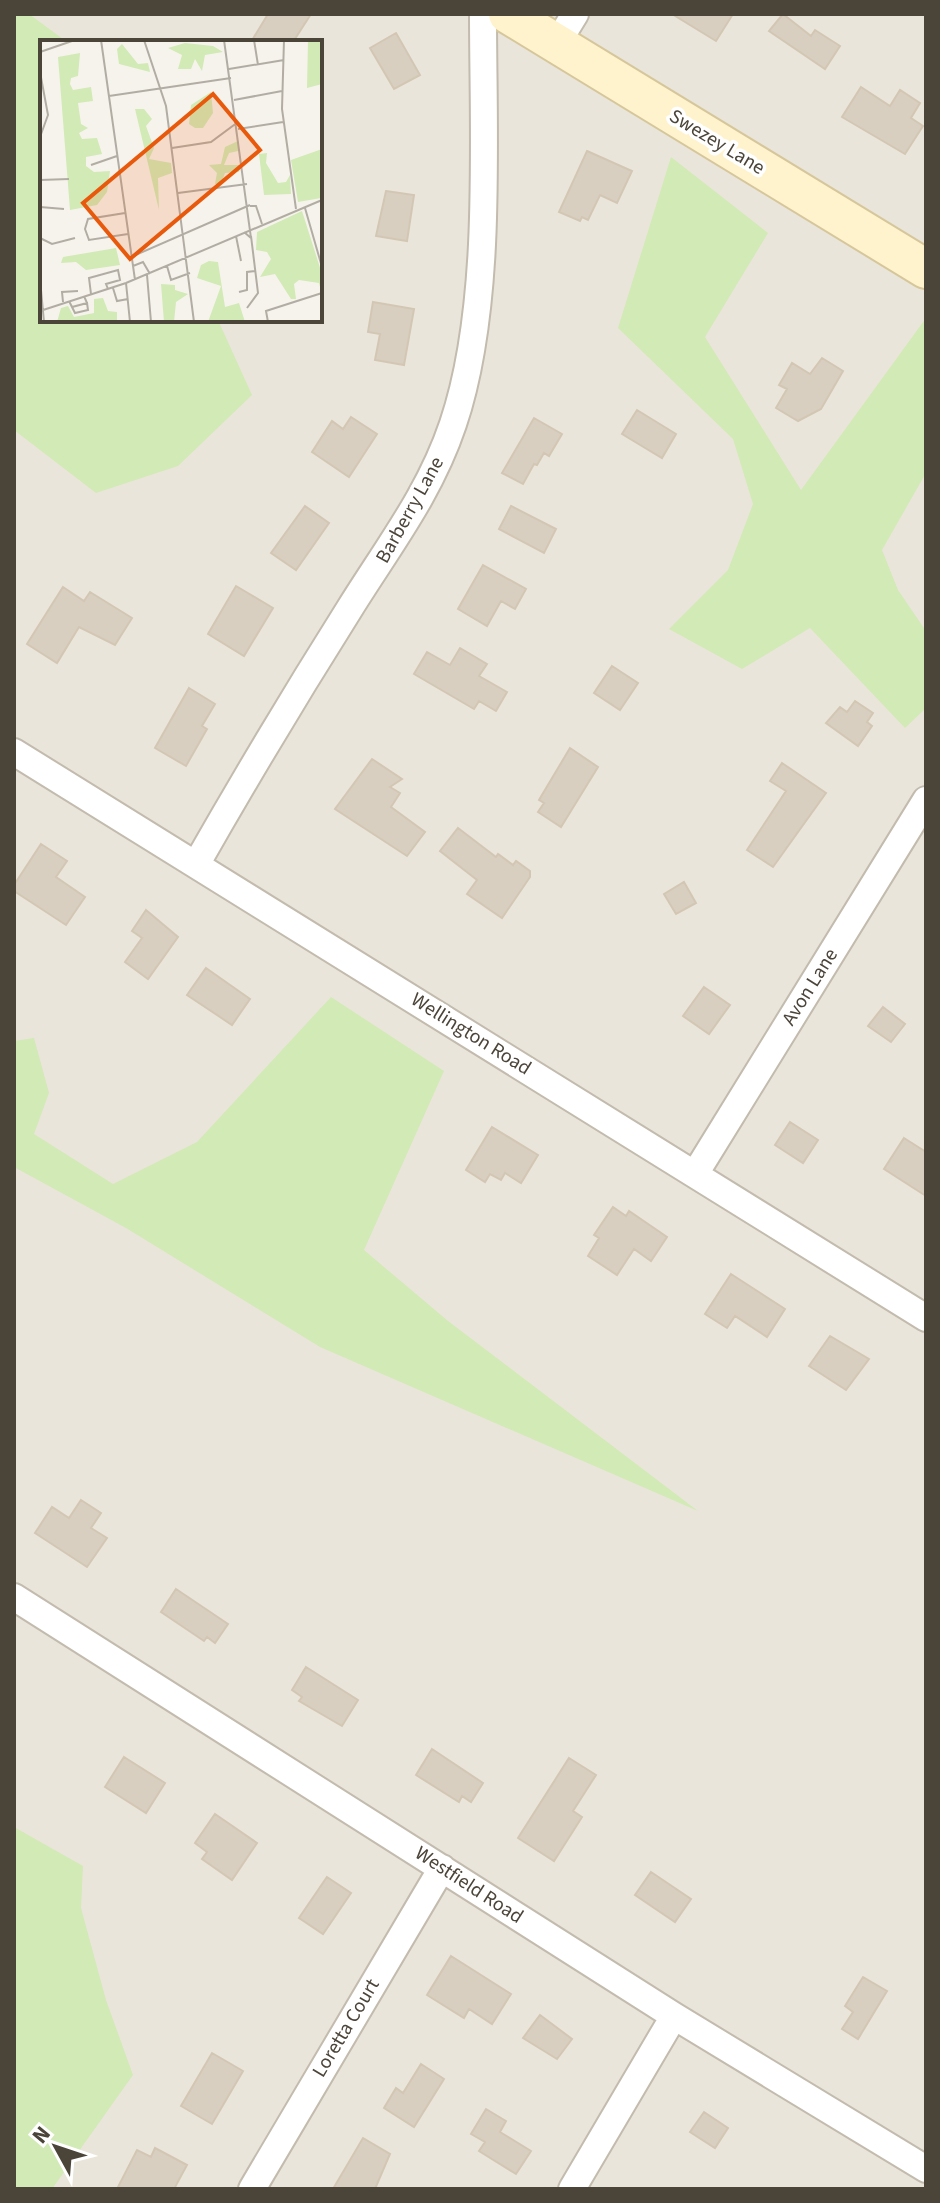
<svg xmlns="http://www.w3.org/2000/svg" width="940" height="2203" viewBox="0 0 940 2203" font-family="'Source Sans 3',sans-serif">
<rect width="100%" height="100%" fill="#f6f3ec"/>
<path fill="#eae5da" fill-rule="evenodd" d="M 14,14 L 926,14 L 926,2189 L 14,2189 ZM 42,42 L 320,42 L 320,320 L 42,320 Z"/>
<path fill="#d2eab5" d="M 14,14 L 29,14 L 67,42 L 42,42 L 42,320 L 218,320 L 252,395 L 178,466 L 96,493 L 14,430 Z
M 671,157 L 768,233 L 705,337 L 801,490 L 926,318 L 926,473 L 882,550 L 898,590 L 926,631 L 926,708 L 905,728 L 810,628 L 742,669 L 669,629 L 728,570 L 753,504 L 733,439 L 618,328 Z
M 331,997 L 444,1071 L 364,1250 L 448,1321 L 698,1511 L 320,1347 L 126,1228 L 14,1167 L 14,1041 L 34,1038 L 49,1093 L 34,1134 L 113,1184 L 197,1142 Z
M 14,1827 L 83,1866 L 81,1908 L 106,2000 L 133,2075 L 52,2189 L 14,2189 Z"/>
<path fill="#d8cfc1" stroke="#d3c7b4" stroke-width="2" d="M 268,14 L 311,14 L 293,42 L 251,42 Z
M 672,14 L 733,14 L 716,41 Z
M 783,14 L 811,36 L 815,30 L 840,46 L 825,69 L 769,31 Z
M 396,33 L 420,75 L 394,89 L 370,48 Z
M 861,87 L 890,106 L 900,90 L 920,103 L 911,118 L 923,126 L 905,154 L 842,117 Z
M 587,151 L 632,171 L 617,203 L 600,195 L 588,220 L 582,217 L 580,221 L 559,212 Z
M 386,191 L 414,195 L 407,241 L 376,236 Z
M 373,302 L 414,309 L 404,365 L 375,360 L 380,334 L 368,332 Z
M 822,358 L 843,371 L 821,409 L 798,421 L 776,408 L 787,389 L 779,385 L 792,363 L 810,374 Z
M 637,410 L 676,434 L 662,458 L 622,434 Z
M 351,417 L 377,434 L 349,477 L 312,452 L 332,421 L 343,429 Z
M 534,418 L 562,434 L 549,456 L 544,453 L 537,465 L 534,464 L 523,484 L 502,473 Z
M 305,506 L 329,523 L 296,570 L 271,553 Z
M 511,506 L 556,529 L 544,553 L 499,529 Z
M 483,565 L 526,589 L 515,609 L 501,601 L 487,626 L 458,609 Z
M 236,586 L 273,608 L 244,656 L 208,634 Z
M 63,587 L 84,601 L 90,592 L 132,618 L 115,645 L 79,627 L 57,663 L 27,644 Z
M 460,648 L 487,664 L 479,676 L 507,692 L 496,711 L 479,701 L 474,709 L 414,674 L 427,652 L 450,665 Z
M 612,666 L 638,683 L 620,710 L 594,693 Z
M 189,688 L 215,704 L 202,726 L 207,729 L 186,766 L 155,748 Z
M 855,701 L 873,713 L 867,722 L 872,726 L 858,746 L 826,723 L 840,707 L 847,712 Z
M 570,748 L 598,767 L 561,827 L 538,812 L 544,803 L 539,800 Z
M 372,759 L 402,779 L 390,787 L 400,793 L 391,807 L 425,832 L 407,856 L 335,809 Z
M 782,763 L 826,793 L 773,867 L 747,850 L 786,791 L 770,781 Z
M 458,828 L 496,857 L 498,854 L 513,865 L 516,861 L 530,871 L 530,877 L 502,918 L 467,894 L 477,880 L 440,851 Z
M 41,844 L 67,861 L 56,877 L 85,897 L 66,925 L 14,891 L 14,885 Z
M 684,882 L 696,903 L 676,914 L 664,894 Z
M 146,910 L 178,937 L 148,979 L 125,962 L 142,938 L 132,931 Z
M 206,968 L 250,999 L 232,1025 L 187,995 Z
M 704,987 L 730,1005 L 709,1034 L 683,1016 Z
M 883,1007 L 905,1024 L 891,1042 L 868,1026 Z
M 790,1122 L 818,1140 L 803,1163 L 775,1145 Z
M 492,1127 L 538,1155 L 521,1183 L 505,1173 L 501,1180 L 490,1174 L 485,1182 L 466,1170 Z
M 904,1138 L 926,1152 L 926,1196 L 884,1169 Z
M 613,1207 L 626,1216 L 629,1211 L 667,1237 L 651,1261 L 634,1249 L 617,1275 L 588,1256 L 599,1238 L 594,1235 Z
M 731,1274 L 785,1309 L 767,1337 L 735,1316 L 727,1328 L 705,1314 Z
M 830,1336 L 869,1359 L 846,1390 L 809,1366 Z
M 81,1500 L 101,1513 L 91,1528 L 107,1538 L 87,1567 L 35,1533 L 52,1507 L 69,1518 Z
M 176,1589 L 228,1624 L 215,1643 L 207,1637 L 204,1641 L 161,1612 Z
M 306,1667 L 358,1700 L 342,1726 L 299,1701 L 302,1697 L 292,1690 Z
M 432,1749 L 483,1783 L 471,1802 L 462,1796 L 459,1802 L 416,1775 Z
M 124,1757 L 165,1783 L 146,1813 L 105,1787 Z
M 569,1758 L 596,1775 L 573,1811 L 582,1817 L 554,1861 L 518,1838 Z
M 215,1814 L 257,1843 L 232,1880 L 202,1859 L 207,1852 L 195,1843 Z
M 651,1872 L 691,1899 L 675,1922 L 635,1895 Z
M 327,1877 L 351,1893 L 323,1934 L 299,1918 Z
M 451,1956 L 511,1994 L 492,2024 L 469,2009 L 464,2018 L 427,1995 Z
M 863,1977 L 887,1991 L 858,2039 L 842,2029 L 853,2012 L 845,2006 Z
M 540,2015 L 572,2039 L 557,2059 L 523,2038 Z
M 212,2053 L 243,2071 L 212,2124 L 181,2106 Z
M 421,2064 L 444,2079 L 414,2127 L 384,2108 L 396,2088 L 403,2093 Z
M 486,2109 L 506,2121 L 500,2132 L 531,2151 L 516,2174 L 479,2151 L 485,2142 L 471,2134 Z
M 704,2112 L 728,2128 L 715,2148 L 690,2132 Z
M 363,2138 L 390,2154 L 375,2189 L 333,2189 Z
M 155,2148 L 187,2165 L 174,2189 L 117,2189 L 137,2150 L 151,2157 Z"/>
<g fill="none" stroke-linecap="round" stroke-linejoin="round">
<defs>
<path id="street" d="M 556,45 L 575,14
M 14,752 L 926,1318
M 197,863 C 246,777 297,692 350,608 C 388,547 430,493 453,424 C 493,306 483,139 483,14
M 695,1174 L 926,800
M 14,1597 L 674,2016 L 926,2169
M 252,2189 L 442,1868
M 572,2189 L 674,2016"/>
<path id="secondary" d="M 508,14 L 926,269"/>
</defs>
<use href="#street" stroke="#c2bbae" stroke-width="30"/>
<use href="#secondary" stroke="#d6c79b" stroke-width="42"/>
<use href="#street" stroke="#fff" stroke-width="26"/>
<use href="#secondary" stroke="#fff3cd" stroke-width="38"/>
</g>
<g text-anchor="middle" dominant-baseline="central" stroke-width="7" stroke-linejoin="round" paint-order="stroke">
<g font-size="20" fill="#4b4439" stroke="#fff">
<text transform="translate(717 142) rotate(31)">Swezey Lane</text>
<text transform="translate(410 510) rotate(-61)">Barberry Lane</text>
<text transform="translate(810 987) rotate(-58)">Avon Lane</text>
<text transform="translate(471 1034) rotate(32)">Wellington Road</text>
<text transform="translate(469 1885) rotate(33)">Westfield Road</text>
<text transform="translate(346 2028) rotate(-59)">Loretta Court</text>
</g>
</g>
<g transform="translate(40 40)">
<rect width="282" height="282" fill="#f6f3ec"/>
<path d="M 268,0 L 282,0 L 282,44 L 267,48 ZM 145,3 L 173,6 L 183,12 L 165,15 L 162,31 L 155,19 L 151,29 L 138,29 L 142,15 L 128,8 ZM 82,4 L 98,24 L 108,23 L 110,32 L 79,24 L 77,9 ZM 40,13 L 38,36 L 31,38 L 30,44 L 33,50 L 51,47 L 53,61 L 38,63 L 41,84 L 48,88 L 39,93 L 42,99 L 57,98 L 62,114 L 46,117 L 46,126 L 54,132 L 70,131 L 67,152 L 57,165 L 30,170 L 18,17 ZM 171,52 L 173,73 L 163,88 L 155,88 L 149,84 L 151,65 ZM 95,69 L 104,69 L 112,79 L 106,86 L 114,108 L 109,119 L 131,123 L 132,133 L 118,138 L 119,170 ZM 198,101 L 198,111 L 189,113 L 184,125 L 201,125 L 199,132 L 185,133 L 181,144 L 175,144 L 177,133 L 169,125 L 181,124 L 185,107 ZM 282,109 L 281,158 L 258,162 L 251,120 ZM 227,113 L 226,123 L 238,143 L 246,142 L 250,135 L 251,154 L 224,155 L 219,114 ZM 262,171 L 282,234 L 282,255 L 279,243 L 259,240 L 254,244 L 256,259 L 251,259 L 235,234 L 220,237 L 231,219 L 227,212 L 216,210 L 217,192 ZM 76,208 L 80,225 L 46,230 L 36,222 L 21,223 L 23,217 ZM 169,221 L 178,222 L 185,267 L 199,263 L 205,282 L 168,282 L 181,246 L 157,238 L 161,225 ZM 121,244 L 135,245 L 135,250 L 148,254 L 136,262 L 134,282 L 124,282 ZM 63,258 L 68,271 L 77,272 L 77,282 L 17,282 L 21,268 L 28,266 L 34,277 L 54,273 L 54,259 Z" fill="#d2eab5"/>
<path fill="none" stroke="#b2ada4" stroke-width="2" d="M 61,0 L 95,240M 104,0 L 126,66 L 154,282M 184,0 L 211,198 L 204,192M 214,0 L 218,25M 244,0 L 242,69 L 256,169M 0,12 L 35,0M 189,29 L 244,20M 0,32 L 8,75 L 0,97M 69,56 L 191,38M 194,60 L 242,51M 198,89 L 243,82M 132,108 L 171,102 L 198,82M 51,125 L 77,116M 0,140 L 29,139M 138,153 L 207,144M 210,166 L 216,166 L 222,184M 0,167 L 24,169M 265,168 L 282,227M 85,173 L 48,179 L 45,189 L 49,200 L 88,194M 196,196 L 201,221M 0,198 L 12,204 L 35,198M 91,217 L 210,165M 93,226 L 103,222 L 110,234M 127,226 L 131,240 L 150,233M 107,235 L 111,282M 0,239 L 4,282M 86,243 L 90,282M 73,248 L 77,261 L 88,259M 199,252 L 207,250 L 207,232 L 215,231M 51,254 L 49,238 L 78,230 L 80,240 L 66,244 L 68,249M 29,261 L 32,267 L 47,263 L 44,256M 23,262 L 22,252 L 38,251M 32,267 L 35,273 L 48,270 L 47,263M 207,268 L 218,253 L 211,196M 0,271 L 86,243 L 282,160M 228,282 L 226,271 L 282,253"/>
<path fill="#e8590c" fill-opacity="0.15" stroke="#e8590c" stroke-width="4" d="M 173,54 L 220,110 L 90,219 L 43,163 Z"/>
<rect width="282" height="282" fill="none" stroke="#4b4439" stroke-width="4"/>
</g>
<rect width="940" height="2203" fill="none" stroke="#4b4439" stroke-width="32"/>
<g transform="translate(56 2147) rotate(310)" stroke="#ffffff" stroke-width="6" paint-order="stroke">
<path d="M0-6L14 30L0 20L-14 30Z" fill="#4b4439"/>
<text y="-12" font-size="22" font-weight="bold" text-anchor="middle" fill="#4b4439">N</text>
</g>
</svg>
